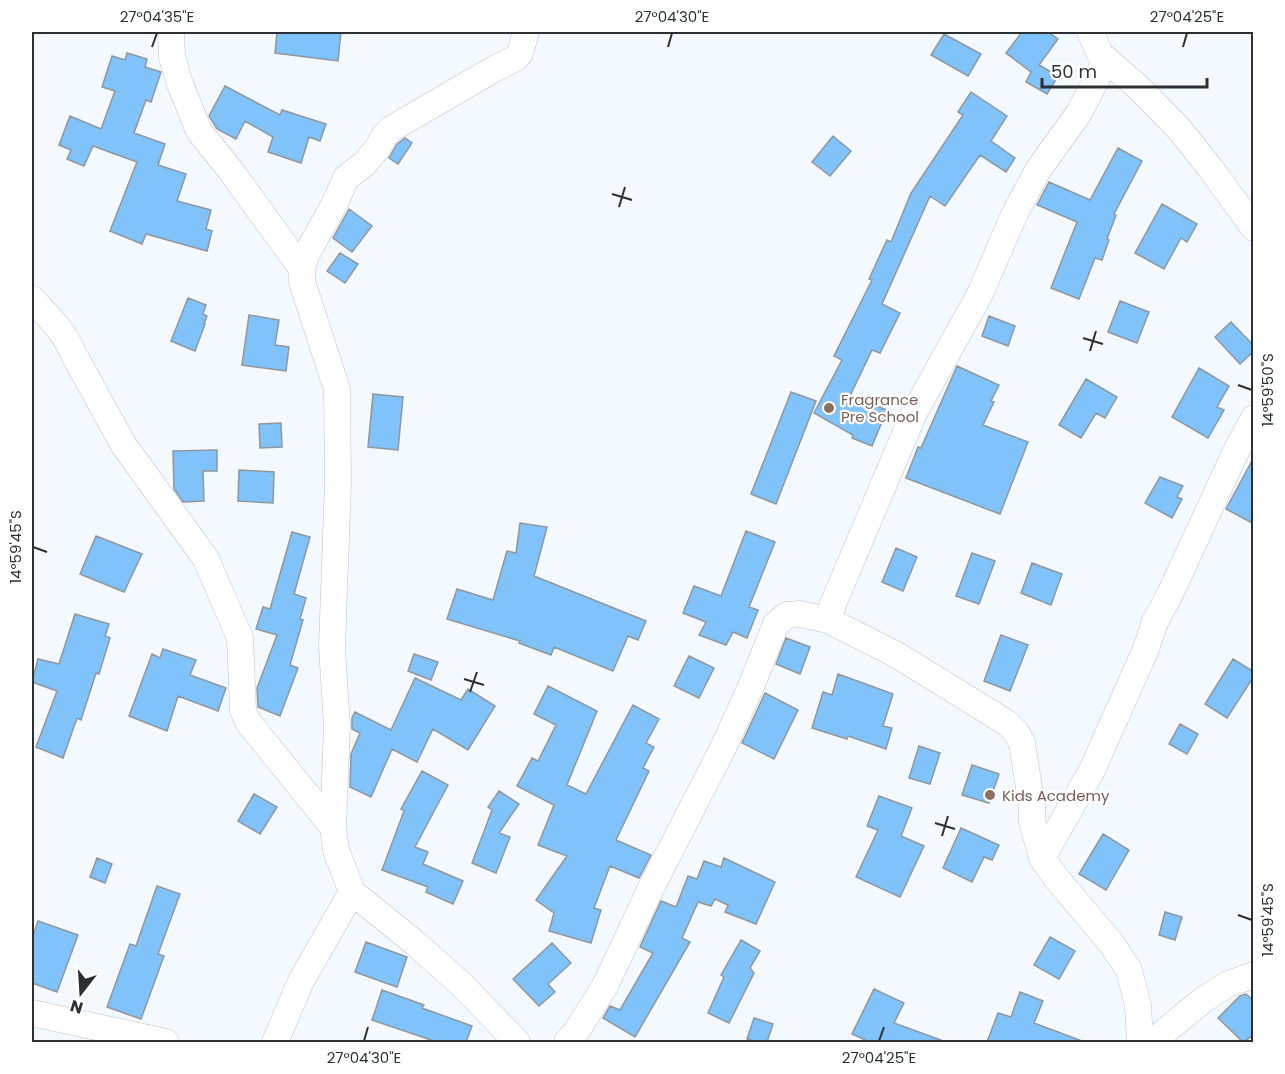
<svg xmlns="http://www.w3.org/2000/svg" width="1285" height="1074" viewBox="0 0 1285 1074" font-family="Poppins,sans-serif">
<rect width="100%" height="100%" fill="#f3f9fe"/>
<path fill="#80c3fb" stroke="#8f979e" stroke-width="1.5" d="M 277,32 L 341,32 L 338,61 L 275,53 Z
M 1022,32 L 1048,32 L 1058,39 L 1039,65 L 1058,76 L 1047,94 L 1026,82 L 1031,72 L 1006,53 Z
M 944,34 L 981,54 L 968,76 L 931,55 Z
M 127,53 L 147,59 L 145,67 L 161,72 L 151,102 L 146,100 L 134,133 L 165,144 L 158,165 L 186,174 L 177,201 L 211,210 L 206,229 L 212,231 L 207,251 L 146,234 L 142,244 L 110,231 L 137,162 L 93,146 L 84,166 L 67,159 L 71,150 L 59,145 L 70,116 L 101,129 L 115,91 L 102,87 L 112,56 L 125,60 Z
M 225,86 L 280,115 L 282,110 L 326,124 L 320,141 L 309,137 L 301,163 L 268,152 L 273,137 L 245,121 L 236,139 L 217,129 L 209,116 Z
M 971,92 L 1007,116 L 991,141 L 1015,158 L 1006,172 L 980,155 L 945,206 L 930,196 L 882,304 L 900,313 L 880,353 L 872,350 L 850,396 L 887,410 L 872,446 L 852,438 L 853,435 L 814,413 L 842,360 L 834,356 L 872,280 L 869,279 L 887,240 L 891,242 L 911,193 L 963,115 L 958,112 Z
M 833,136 L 851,151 L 830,176 L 812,162 Z
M 405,138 L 412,143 L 398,164 L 389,158 L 397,144 Z
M 1118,148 L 1142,161 L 1114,214 L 1116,215 L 1107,239 L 1109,240 L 1102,260 L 1095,258 L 1079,299 L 1051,288 L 1077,222 L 1037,205 L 1049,182 L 1090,200 Z
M 1162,204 L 1197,224 L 1187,242 L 1181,238 L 1164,269 L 1135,253 Z
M 349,209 L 372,226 L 352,252 L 333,238 Z
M 340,253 L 358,264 L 345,283 L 327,271 Z
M 188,298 L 206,305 L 203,314 L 207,316 L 204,324 L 205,324 L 195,351 L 171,341 Z
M 1120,301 L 1149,312 L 1137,343 L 1108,332 Z
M 249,315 L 279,320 L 275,345 L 289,347 L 286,371 L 242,365 Z
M 989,316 L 1015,326 L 1008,346 L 982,336 Z
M 1231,322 L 1254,346 L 1254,351 L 1240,364 L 1215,337 Z
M 957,366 L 999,385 L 991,401 L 994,402 L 983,425 L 1028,442 L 1000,514 L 906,478 L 918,447 L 921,448 Z
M 1199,368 L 1229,386 L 1217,407 L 1224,410 L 1208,438 L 1172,417 Z
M 1086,379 L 1117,397 L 1105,418 L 1096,413 L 1081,438 L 1059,425 Z
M 791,392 L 816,401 L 776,504 L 751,494 Z
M 373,394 L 403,397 L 398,450 L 368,447 Z
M 281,423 L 282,447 L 260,448 L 259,424 Z
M 217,450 L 217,471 L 203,471 L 204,501 L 183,502 L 174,489 L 173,451 Z
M 1254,457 L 1254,524 L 1226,509 Z
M 239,470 L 274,472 L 273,503 L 238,501 Z
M 1160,477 L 1183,486 L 1177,497 L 1182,499 L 1172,518 L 1145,503 Z
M 520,523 L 547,527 L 534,576 L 646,621 L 638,640 L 628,636 L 613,671 L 554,647 L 551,655 L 519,643 L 520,641 L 447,619 L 457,589 L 493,600 L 507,551 L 516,553 Z
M 746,531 L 775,542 L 749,607 L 758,610 L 747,638 L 733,632 L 726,645 L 699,635 L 706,622 L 683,613 L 694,586 L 721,596 Z
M 292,532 L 310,537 L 294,594 L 306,598 L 300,619 L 303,620 L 290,665 L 298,668 L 280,716 L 258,707 L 257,688 L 277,635 L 256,629 L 263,607 L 270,609 Z
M 96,536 L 142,554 L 124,592 L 80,574 Z
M 896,548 L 917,557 L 903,591 L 882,582 Z
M 972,553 L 995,561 L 979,604 L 956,596 Z
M 1032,563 L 1062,574 L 1051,605 L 1021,593 Z
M 75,614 L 109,624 L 105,636 L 110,638 L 99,674 L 96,673 L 81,720 L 77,718 L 63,758 L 36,747 L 57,691 L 32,682 L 38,659 L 59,664 Z
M 1001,635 L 1028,645 L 1010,691 L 984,681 Z
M 786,638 L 810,647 L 800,674 L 776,664 Z
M 163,649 L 196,660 L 190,675 L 226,688 L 218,711 L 178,696 L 167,731 L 129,716 L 152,654 L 160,658 Z
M 414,654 L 438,662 L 431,680 L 408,671 Z
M 689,656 L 714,668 L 699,698 L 674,686 Z
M 1233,659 L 1254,672 L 1254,676 L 1227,718 L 1205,704 Z
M 838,674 L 893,694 L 883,726 L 892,728 L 886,749 L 848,736 L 847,739 L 812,728 L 823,692 L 832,695 Z
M 415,678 L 461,700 L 468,689 L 495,706 L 468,750 L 433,729 L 417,762 L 392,749 L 371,797 L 350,787 L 351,754 L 360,733 L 352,729 L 352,718 L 355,712 L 391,730 Z
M 548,686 L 597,711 L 567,785 L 586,794 L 633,705 L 659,719 L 646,743 L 654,747 L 643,768 L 649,771 L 616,840 L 651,855 L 639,878 L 610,866 L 594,908 L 601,910 L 591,943 L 549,931 L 554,913 L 536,900 L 567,856 L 538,845 L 554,805 L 517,786 L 532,758 L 538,761 L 556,725 L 534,714 Z
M 765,693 L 798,710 L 774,759 L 742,743 Z
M 1180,724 L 1198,734 L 1187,754 L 1169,744 Z
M 919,746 L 940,753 L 930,784 L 909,778 Z
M 972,765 L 999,774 L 989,803 L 962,795 Z
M 422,771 L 448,785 L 415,847 L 428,852 L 423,864 L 463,881 L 453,904 L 426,892 L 428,887 L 382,870 L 404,811 L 401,809 Z
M 499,791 L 519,804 L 499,833 L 510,837 L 496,873 L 472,863 L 492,810 L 488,807 Z
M 254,794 L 277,807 L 260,834 L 238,821 Z
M 879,796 L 912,808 L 901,836 L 924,846 L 900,897 L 856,877 L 878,830 L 867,826 Z
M 961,828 L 999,845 L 992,860 L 984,857 L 972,882 L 943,868 Z
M 1103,834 L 1129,850 L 1106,890 L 1079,874 Z
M 97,858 L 112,864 L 105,883 L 90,877 Z
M 724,858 L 775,882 L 756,924 L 725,912 L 728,905 L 715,899 L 711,906 L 698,902 L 682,938 L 690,942 L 635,1037 L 603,1018 L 610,1006 L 620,1010 L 653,953 L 640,947 L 661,901 L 676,907 L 688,876 L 697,879 L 704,861 L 721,867 Z
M 157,886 L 180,894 L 158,954 L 164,956 L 141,1019 L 107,1007 L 130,944 L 136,946 Z
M 1165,912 L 1182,917 L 1175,940 L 1159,935 Z
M 38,921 L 78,935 L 57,992 L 32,983 L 32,939 Z
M 1050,937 L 1075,951 L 1059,979 L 1034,965 Z
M 741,940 L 760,951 L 750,968 L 754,973 L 729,1023 L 708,1013 L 724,977 L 721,975 Z
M 366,942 L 407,957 L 397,987 L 355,972 Z
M 552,943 L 571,963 L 548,984 L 555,992 L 539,1006 L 513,979 Z
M 874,989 L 904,1003 L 894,1023 L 941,1040 L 941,1042 L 869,1042 L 852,1034 Z
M 382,990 L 424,1005 L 422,1008 L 472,1026 L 466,1042 L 437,1042 L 372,1020 Z
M 1020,992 L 1043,1001 L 1034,1023 L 1082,1041 L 1082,1042 L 987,1042 L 998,1013 L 1011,1017 Z
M 1246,994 L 1254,1001 L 1254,1035 L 1243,1042 L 1218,1018 L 1240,996 Z
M 754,1018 L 773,1024 L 767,1042 L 759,1042 L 747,1039 Z"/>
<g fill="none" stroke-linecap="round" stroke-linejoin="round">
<defs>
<path id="minor" d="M 171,32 L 172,57 L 180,84 L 199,131 L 231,171 L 302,269
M 1090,32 L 1100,54 L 1139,88 L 1180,130 L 1211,169 L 1254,228
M 1106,60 L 1079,113 L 1038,170 L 1014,215 L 980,294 L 914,413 L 833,604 L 828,620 L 897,655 L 1007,723 L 1016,732 L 1022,743 L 1032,807 L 1032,821 L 1042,858 L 1057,879 L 1111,943 L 1129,970 L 1138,1005 L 1140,1042
M 32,299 C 48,316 64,331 73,353 L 123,444 L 206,559 L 240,638 L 243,710 L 248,722 L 333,827
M 1042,858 L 1092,770 L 1146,649 L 1155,622 L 1170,594 L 1238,447 L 1254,418
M 32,1013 L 166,1042
M 275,1042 L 301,981 L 352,892
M 517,1042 L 462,985 L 415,943 L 352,892 L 336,850 L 333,827 L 337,726 L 332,647 L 338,482 L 337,389 L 302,282 L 302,269 L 306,255 L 335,203 L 346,178 L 364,164 L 377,149 L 385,135 L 391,129 L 494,69 L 516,58 L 520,53 L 526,32
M 567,1042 L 576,1032 L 605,986 L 650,890 L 724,746 L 752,684 L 776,624 L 787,615 L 800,614 L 828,620
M 1152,1042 L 1203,1000 L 1228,984 L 1254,975"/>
</defs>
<use href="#minor" stroke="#bbc4cb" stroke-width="27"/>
<use href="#minor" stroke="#fff" stroke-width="26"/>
</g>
<path fill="none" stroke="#2d3033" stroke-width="2" d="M 152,47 L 157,33M 668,47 L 672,33M 1183,47 L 1187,33M 612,194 L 632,200M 619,207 L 625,187M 1083,338 L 1103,344M 1090,351 L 1096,331M 1238,385 L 1252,390M 33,547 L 47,552M 464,679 L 484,685M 470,692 L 477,672M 935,823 L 955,829M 942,836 L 948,816M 1238,915 L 1252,920M 364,1041 L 368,1027M 879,1041 L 884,1027"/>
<g fill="#8d6e63" stroke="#fff" stroke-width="2">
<circle cx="829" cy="408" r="6"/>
<circle cx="990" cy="795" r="6"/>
</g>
<g text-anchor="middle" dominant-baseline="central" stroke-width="4.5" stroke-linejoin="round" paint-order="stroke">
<g font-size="15" fill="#785e54" stroke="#fff" text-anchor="start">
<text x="841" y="399">Fragrance<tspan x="841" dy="17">Pre School</tspan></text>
<text x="1002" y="795">Kids Academy</text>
</g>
</g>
<rect width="1285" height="1074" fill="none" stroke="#ffffff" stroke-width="66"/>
<g transform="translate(81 993) rotate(197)" stroke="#ffffff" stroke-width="4.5" paint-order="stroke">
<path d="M0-4.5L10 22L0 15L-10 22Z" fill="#2d3033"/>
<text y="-9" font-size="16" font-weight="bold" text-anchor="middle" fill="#2d3033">N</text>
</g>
<path d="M1042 78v9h165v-9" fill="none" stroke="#2d3033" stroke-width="3"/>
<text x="1051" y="78" font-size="18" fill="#2d3033" stroke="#ffffff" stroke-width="4.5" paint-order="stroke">50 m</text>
<rect x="33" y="33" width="1219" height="1008" fill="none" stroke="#2d3033" stroke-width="2"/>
<g font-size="15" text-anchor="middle" fill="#2d3033">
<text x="157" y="22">27°04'35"E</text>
<text x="672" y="22">27°04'30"E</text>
<text x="1187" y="22">27°04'25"E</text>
<text transform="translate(1268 390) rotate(-90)" y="5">14°59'50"S</text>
<text transform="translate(16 547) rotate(-90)" y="5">14°59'45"S</text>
<text transform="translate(1268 920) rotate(-90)" y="5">14°59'45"S</text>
<text x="364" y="1063">27°04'30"E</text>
<text x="879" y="1063">27°04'25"E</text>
</g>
</svg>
